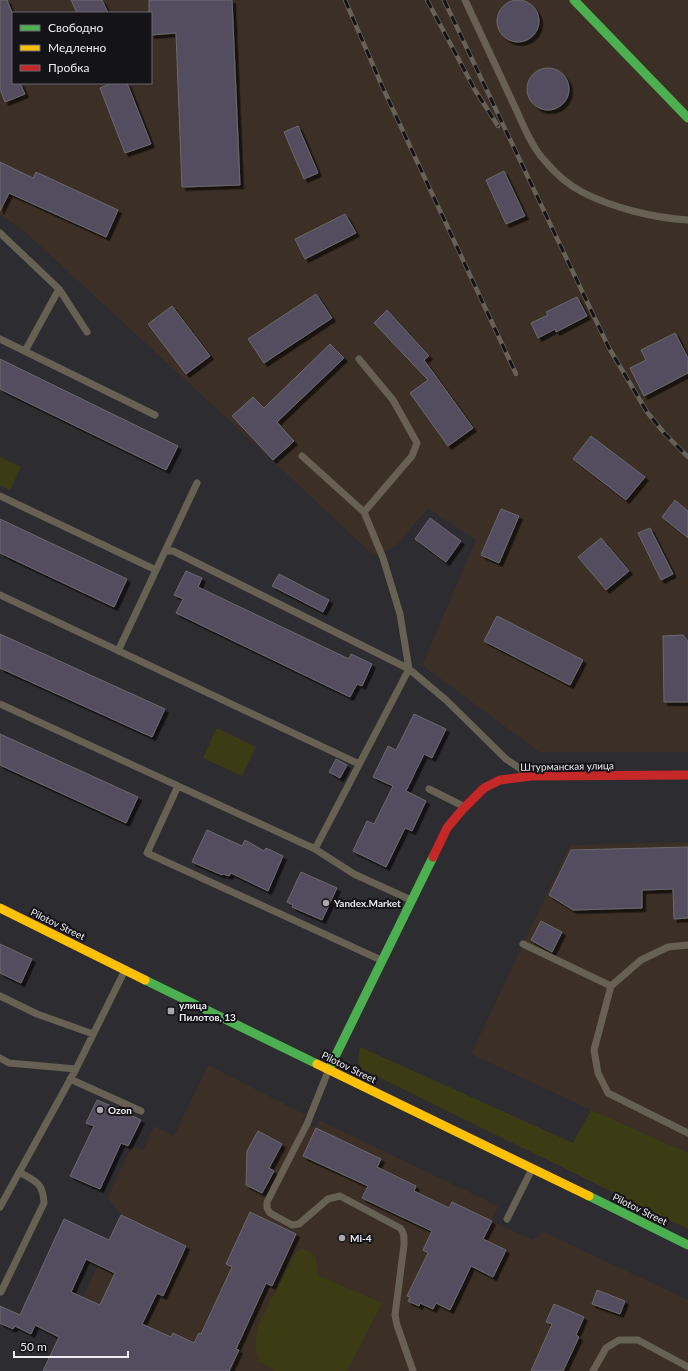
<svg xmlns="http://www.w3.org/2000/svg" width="688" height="1371" viewBox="0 0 688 1371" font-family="Lato,sans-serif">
<defs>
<filter id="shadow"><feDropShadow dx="3.5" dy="3.5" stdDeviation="0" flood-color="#0009"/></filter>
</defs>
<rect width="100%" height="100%" fill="#2d2c31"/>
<path fill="#3c2f25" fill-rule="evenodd" d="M 0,0 L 688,0 L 688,752 L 539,752 L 422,665 L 476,540 L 428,508 L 396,546 L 374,556 L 274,462 L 24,231 L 0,214 ZM 13,13 L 151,13 L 151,83 L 13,83 Z
M 688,842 L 688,1153 L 591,1110 L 471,1054 L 570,845 Z
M 208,1065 L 306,1115 L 302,1121 L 316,1128 L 319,1120 L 498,1206 L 492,1221 L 532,1240 L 544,1232 L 688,1300 L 688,1371 L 43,1371 L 78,1295 L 83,1297 L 121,1215 L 107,1198 L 132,1146 L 143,1150 L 154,1126 L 174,1136 Z"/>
<path fill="#3c3c14" d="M 0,457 L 21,467 L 10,490 L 0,485 Z
M 217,728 L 256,747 L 242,776 L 203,758 Z
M 360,1047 L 573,1143 L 591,1110 L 688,1153 L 688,1229 L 362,1069 L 358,1062 Z
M 303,1249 C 318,1253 317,1262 317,1275 L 382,1303 L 347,1371 L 276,1371 L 260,1362 C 254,1349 255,1335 260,1322 L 296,1252 Z"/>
<path fill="#524d5f" stroke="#6b6a6e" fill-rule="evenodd" filter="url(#shadow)" d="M497 21a21 21 0 1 1 42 0a21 21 0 1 1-42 0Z
M 0,0 L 7,0 L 13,15 L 13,83 L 20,83 L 25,94 L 5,102 L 0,89 Z
M 71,0 L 102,0 L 108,13 L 77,13 Z
M 149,0 L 232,0 L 240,185 L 182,187 L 176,33 L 151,35 L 151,13 L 149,13 Z
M527 89a21 21 0 1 1 42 0a21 21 0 1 1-42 0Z
M 112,83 L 127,83 L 151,144 L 125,153 L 100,88 Z
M 298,126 L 318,173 L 304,179 L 284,132 Z
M 0,162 L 33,178 L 36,172 L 118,210 L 106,237 L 9,193 L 0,211 Z
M 504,171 L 525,216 L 506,224 L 486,180 Z
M 345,214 L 356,233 L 305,259 L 295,239 Z
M 316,294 L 332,318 L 264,363 L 248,339 Z
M 577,297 L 587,316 L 556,332 L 555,329 L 538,338 L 531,323 L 548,315 L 546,312 Z
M 172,306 L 210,356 L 186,374 L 148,324 Z
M 387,310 L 429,356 L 424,360 L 473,428 L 448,446 L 410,393 L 428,380 L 374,323 Z
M 675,333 L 688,358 L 688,373 L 644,396 L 630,368 L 646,360 L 641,350 Z
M 330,344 L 344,358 L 277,422 L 294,441 L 273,460 L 232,416 L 253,397 L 264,408 Z
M 0,359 L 178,446 L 166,470 L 0,389 Z
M 591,436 L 645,477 L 626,500 L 573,459 Z
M 675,500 L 688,511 L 688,538 L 662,517 Z
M 501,509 L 519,516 L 499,563 L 481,555 Z
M 430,518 L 461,541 L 446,562 L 415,539 Z
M 0,519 L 127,579 L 114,607 L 0,553 Z
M 650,528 L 673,574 L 661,580 L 638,533 Z
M 601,538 L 629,571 L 606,590 L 578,557 Z
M 186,571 L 202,578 L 198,587 L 349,659 L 351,654 L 372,664 L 362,686 L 357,684 L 350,697 L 176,613 L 183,599 L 174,595 Z
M 279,574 L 329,600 L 323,612 L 272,586 Z
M 497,616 L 583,660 L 570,685 L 484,641 Z
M 0,634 L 165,709 L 152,737 L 0,668 Z
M 683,635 L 688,641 L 688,702 L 664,702 L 663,636 Z
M 414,714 L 446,729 L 432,758 L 424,754 L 406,791 L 426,801 L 412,831 L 405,828 L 386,867 L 353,851 L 367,821 L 374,824 L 393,786 L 373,777 L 388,746 L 396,750 Z
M 0,734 L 138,797 L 126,823 L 0,765 Z
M 336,759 L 347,765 L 340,778 L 329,772 Z
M 207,830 L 242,846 L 245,840 L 264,851 L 266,848 L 283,856 L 268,891 L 231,873 L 229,876 L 223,874 L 222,875 L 192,862 Z
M 688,847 L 688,918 L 674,919 L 673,889 L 642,890 L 642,908 L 573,910 L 549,895 L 571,850 Z
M 301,872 L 337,888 L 322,920 L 292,907 L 293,905 L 287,902 Z
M 541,921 L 562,932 L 552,952 L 531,940 Z
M 0,944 L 32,959 L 21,983 L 0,973 Z
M 97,1100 L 111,1106 L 112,1105 L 127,1111 L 126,1113 L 141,1120 L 128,1146 L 121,1143 L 100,1189 L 70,1176 L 94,1126 L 86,1123 Z
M 316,1128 L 381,1159 L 377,1167 L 416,1186 L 414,1191 L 449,1208 L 452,1202 L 492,1221 L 483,1239 L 506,1250 L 493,1277 L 471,1266 L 450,1310 L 436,1303 L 433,1309 L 420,1303 L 419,1306 L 408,1301 L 410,1297 L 407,1296 L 428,1253 L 423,1250 L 432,1231 L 362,1198 L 368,1186 L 303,1156 Z
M 258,1131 L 282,1144 L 269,1168 L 274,1171 L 262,1193 L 246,1185 L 247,1151 Z
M 250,1212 L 296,1234 L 272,1286 L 266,1283 L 236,1349 L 239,1350 L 229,1371 L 43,1371 L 59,1337 L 35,1325 L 31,1334 L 15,1326 L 13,1329 L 0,1323 L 0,1306 L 20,1315 L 64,1219 L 109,1240 L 121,1215 L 186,1246 L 163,1296 L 157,1293 L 142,1324 L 171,1337 L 173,1333 L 194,1343 L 199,1333 L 201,1334 L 232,1267 L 226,1264 ZM 86,1259 L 115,1273 L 100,1305 L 71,1292 Z
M 597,1290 L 625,1301 L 620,1314 L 592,1304 Z
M 554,1304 L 584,1317 L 576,1335 L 579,1337 L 563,1371 L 531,1371 L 552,1324 L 546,1322 Z"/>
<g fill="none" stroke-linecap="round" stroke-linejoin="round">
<path stroke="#676153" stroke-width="7" d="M 465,0 C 481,35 498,70 514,105 C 522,122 532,148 545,161 C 555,173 569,185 582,192 C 613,208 654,218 688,220
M 0,233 L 59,289 L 87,332
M 0,339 L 155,415
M 25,351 L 59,289
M 359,359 L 393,400 L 417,443 L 412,456 L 364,512
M 302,456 L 364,512 L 383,558 L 400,614 L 409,669 L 315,849
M 0,496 L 156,570
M 165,551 L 173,551 L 409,669 L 446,700 L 506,759 L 525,772
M 0,595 L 359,764
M 118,651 L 197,483
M 0,704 L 315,849 L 354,874 L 411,900
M 178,786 L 147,853 L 381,960
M 429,789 L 463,806
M 523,944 L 611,986 L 594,1050 L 598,1073 L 608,1093 L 688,1133
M 611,986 L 641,960 L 668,947 L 688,945
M 0,996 L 37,1014 L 93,1034
M 0,1058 L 9,1063 L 76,1069
M 329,1069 L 307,1124 L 267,1202 L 267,1208 L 270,1213 L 292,1225 L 299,1224 L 328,1199 L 340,1196 L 400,1228 C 405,1233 404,1239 404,1245 L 395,1315 L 397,1325 L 413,1371
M 70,1079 L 141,1111
M 0,1207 L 76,1069 L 125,970
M 507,1219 L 532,1169
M 1,1292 L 44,1203 C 43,1182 35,1181 19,1172
M 593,1371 L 606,1348 L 619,1340 L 638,1340 L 688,1367"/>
<path stroke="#4caf50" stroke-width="9" d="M 574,0 L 688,118
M 145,980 L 317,1064
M 329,1069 L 433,857
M 589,1196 L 688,1245"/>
<path stroke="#ffc107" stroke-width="9" d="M 0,908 L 145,980
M 317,1064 L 589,1196"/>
<path stroke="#c62828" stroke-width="9" d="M 433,857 L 447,828 L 462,810 L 484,788 L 500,780 L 531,776 L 688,775"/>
<defs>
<path id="rail" d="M 345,0 L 382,86 L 516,374
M 427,0 L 475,90 L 498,126
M 444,0 L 609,348 L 647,412 L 665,434 L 688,457"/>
</defs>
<use href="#rail" stroke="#676259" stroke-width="4.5"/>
<use href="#rail" stroke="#141317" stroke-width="3" stroke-dasharray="9" stroke-linecap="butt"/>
</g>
<g fill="#a9a8ae" stroke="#141317" stroke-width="1.5">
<circle cx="326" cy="903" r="4"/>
<rect x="167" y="1007" width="8" height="8" rx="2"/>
<circle cx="100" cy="1110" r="4"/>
<circle cx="342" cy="1238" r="4"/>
</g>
<g text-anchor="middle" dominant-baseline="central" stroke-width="4" stroke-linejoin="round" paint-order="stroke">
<g font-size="10" fill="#ecebf1" stroke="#141317">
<text transform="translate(567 766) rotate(-1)">Штурманская улица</text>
<text transform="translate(58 924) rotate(26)">Pilotov Street</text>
<text transform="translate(349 1067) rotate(26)">Pilotov Street</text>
<text transform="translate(640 1209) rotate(26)">Pilotov Street</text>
</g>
<g font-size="10" font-weight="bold" fill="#ecebf1" stroke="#141317" text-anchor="start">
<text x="334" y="903">Yandex.Market</text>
<text x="179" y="1005">улица<tspan x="179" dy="12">Пилотов, 13</tspan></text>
<text x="108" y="1110">Ozon</text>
<text x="350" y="1238">Mi-4</text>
</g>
</g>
<rect x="12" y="12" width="140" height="72" fill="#141317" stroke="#6a696e"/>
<rect x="20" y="25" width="20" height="6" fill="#4caf50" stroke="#6a696e"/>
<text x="48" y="32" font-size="12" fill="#ecebf1">Свободно</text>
<rect x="20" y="45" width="20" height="6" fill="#ffc107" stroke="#6a696e"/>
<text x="48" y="52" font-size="12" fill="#ecebf1">Медленно</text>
<rect x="20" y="65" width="20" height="6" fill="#c62828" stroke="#6a696e"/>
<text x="48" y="72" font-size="12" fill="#ecebf1">Пробка</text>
<path d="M14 1351v6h114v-6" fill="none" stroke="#ecebf1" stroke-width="2"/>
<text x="20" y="1351" font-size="12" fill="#ecebf1" stroke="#141317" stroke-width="3" paint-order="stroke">50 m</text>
</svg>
